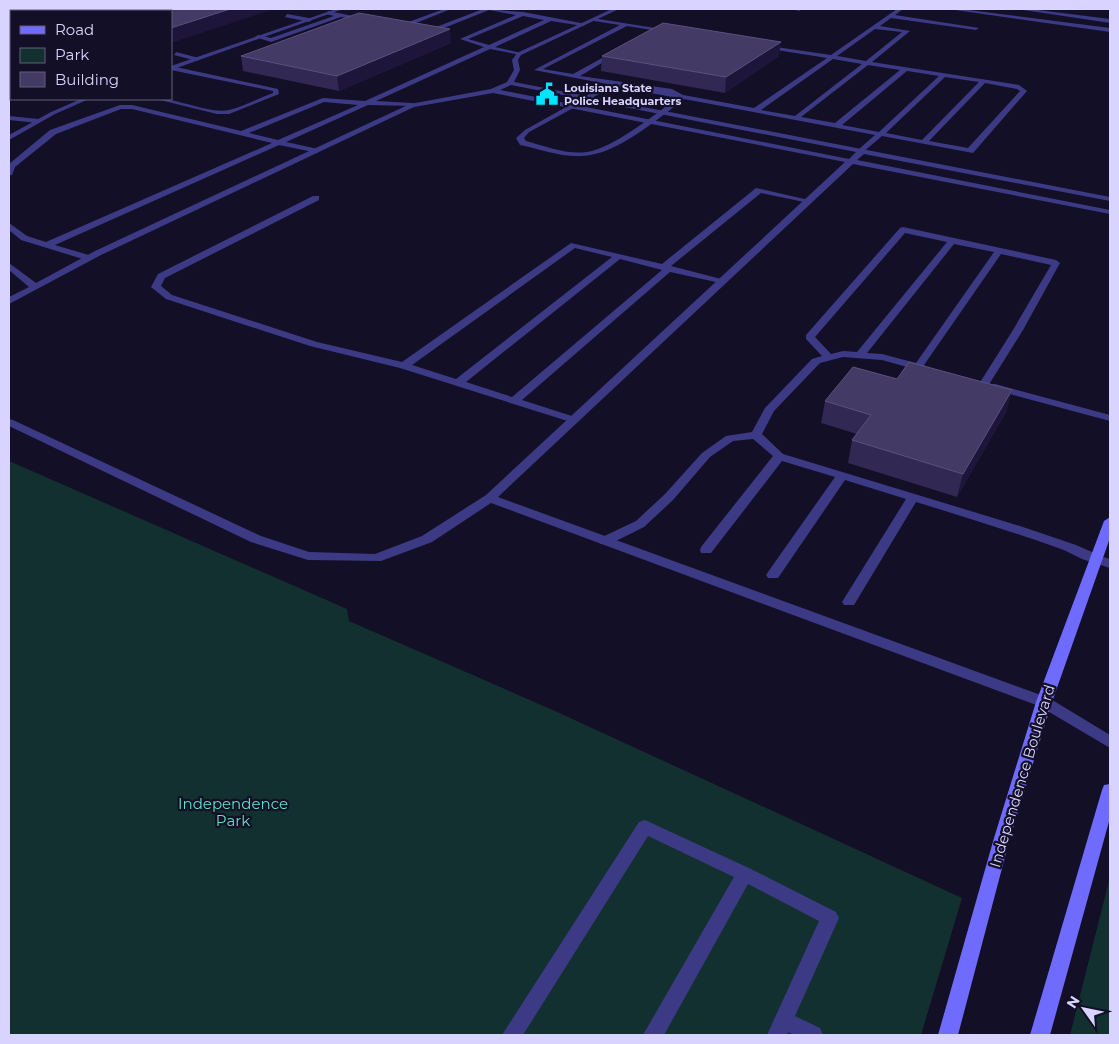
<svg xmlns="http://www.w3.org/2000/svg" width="1119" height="1044" viewBox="0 0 1119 1044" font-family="Montserrat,sans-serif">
<rect width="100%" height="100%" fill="#130f26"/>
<path fill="#12302f" d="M 9,461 L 347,609 L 349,621 L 555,711 L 962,898 L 921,1035 L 9,1035 Z
M 1110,877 L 1110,1035 L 1070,1035 Z"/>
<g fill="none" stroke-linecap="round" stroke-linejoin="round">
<path fill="#3d3a85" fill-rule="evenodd" d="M 444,9 L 451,9 L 406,27 L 394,25 L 403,24 Z
M 483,9 L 523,12 L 586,24 L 583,26 L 551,21 L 495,47 L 521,53 L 521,55 L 490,49 L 376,101 L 412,103 L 414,104 L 414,106 L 368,105 L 286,142 L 318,149 L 318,153 L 279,145 L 55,245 L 92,256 L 92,260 L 86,260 L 21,240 L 9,230 L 9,223 L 27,236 L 46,242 L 272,143 L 132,109 L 121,109 L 56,134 L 15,167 L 12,175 L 9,175 L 9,164 L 50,130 L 120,105 L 132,105 L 241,131 L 323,98 L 365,101 L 484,47 L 460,39 L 516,15 L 489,10 L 434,32 L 423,30 L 431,29 ZM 523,16 L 544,20 L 489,45 L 468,39 ZM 324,102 L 358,105 L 278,140 L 249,133 Z
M 792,9 L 802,9 L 799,11 Z
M 897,9 L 903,9 L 895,15 L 979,28 L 976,30 L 891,18 L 880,26 L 910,31 L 872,62 L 1019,85 L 1027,91 L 973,153 L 882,136 L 862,153 L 858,151 L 859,149 L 875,135 L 684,99 C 658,119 615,156 581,156 C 560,157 540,149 520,145 L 516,138 L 525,130 L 607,84 L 534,70 L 620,25 L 594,21 L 592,18 L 674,31 L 671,33 L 627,26 L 543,69 L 573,74 L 615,51 L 617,54 L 580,76 L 672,89 L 683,95 L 754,108 L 827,58 L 764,48 L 762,45 L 831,55 ZM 875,29 L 902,32 L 866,61 L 837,56 ZM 833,59 L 862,64 L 795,116 L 761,110 ZM 868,65 L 900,70 L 835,123 L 801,117 ZM 907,71 L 939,76 L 879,132 L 842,125 ZM 945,77 L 979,82 L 922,140 L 886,133 ZM 985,83 L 1017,89 L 1020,91 L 968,148 L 929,141 ZM 614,86 L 677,98 C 656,114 613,148 587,152 C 567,155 545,146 526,141 L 524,138 L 529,132 Z
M 948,9 L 961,9 L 1110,28 L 1110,32 Z
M 1017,9 L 1030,9 L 1110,19 L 1110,23 Z
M 328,11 L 368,19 L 365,21 L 341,17 L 271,42 L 255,37 L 258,35 L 271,38 L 334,16 L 326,14 Z
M 287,14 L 309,18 L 312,20 L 309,22 L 285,17 Z
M 11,28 L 11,32 L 9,33 L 9,29 Z
M 176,52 L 199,58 L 200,59 L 197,61 L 174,55 Z
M 171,66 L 278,89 L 279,94 L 229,114 L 217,114 L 160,100 L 159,99 C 181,99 208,114 229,110 C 243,107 259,98 273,93 L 273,91 L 171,70 Z
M 9,116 L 38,119 L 41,121 L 38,123 L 9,120 Z
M 756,188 L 813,201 L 809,203 L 761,193 L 671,266 L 725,280 L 725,284 L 670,272 L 522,400 L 578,418 L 580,420 L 574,423 L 400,368 L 310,346 L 166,299 L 151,287 L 158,274 L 313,196 L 319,196 L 319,200 L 165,278 L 161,286 L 172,295 L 317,342 L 402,362 L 571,243 L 662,264 ZM 575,248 L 612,257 L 456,379 L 412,365 ZM 620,259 L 662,270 L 512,397 L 466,382 Z
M 903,227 L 1056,260 L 1060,263 L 1023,330 L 988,386 L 984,387 L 979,384 L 1013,330 L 1051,265 L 1001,254 L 924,365 L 928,368 L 927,370 L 918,370 L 882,360 L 843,357 L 820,363 L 774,411 L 762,434 L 783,454 L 1020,526 L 1076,545 L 1101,556 L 1103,559 L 1101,562 C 1088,565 1072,553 1061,549 C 1013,532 965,517 916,502 L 854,605 L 844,605 L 842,602 L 906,499 L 845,480 L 778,578 L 768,578 L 766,575 L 768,572 L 835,477 L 782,461 L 711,553 L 701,553 L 700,550 L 701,547 L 773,456 L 753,439 L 733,441 L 710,457 L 673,500 L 644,527 L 610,544 L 600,544 L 599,541 L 600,538 L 636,521 L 665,494 L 702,453 L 726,436 L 752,432 L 765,408 L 812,359 L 822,356 L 806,339 L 806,335 L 900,228 ZM 905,233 L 947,242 L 857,352 L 843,351 L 831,354 L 815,337 ZM 954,244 L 994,252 L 916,363 L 882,354 L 867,353 Z
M 995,384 L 1110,415 L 1110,421 L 991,389 L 990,387 L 991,385 Z
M 645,820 L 751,869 L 836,912 L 839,918 L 795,1016 L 820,1028 L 823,1035 L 794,1035 L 788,1032 L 787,1035 L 767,1035 L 819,921 L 748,884 L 664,1035 L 643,1035 L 734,877 L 648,836 L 523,1035 L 502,1035 L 639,822 Z"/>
<path fill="#3d3a85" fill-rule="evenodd" d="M 336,9 L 343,9 L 171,70 L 171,66 Z
M 612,9 L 619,9 L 521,55 L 518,60 L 520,70 L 514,82 L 1110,197 L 1110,201 L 864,154 L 857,160 L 1110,210 L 1110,214 L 853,164 L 498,497 L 1049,698 L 1110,735 L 1110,748 L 1039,706 L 491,503 L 432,542 L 381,561 L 308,560 L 251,542 L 9,426 L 9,419 L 13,420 L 261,536 L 309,552 L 375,554 L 422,536 L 486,495 L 845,162 L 493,93 L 414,107 L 101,255 L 9,304 L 9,297 L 29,287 L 9,270 L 9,263 L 36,283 L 95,251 L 410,104 L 491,89 L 507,82 L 514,70 L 512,60 L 517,53 ZM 511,85 L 856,152 L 849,159 L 500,90 Z
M 81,99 L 89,99 L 55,114 L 9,140 L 9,135 L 51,112 Z
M 1096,555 L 1110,559 L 1110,568 L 1091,562 L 1089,559 L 1091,556 Z"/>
<path fill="#6f6bff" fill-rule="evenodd" d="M 1110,517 L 1110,538 L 1052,702 L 1010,838 L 958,1035 L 938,1035 L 994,838 L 1036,702 L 1104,521 Z
M 1110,784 L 1110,818 L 1050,1035 L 1030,1035 L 1102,790 L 1104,785 Z"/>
</g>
<path fill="#312854" d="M 451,43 L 339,91 L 243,71 L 241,56 Z
M 602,56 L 779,56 L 725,93 L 601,71 Z
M 897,379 L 1012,390 L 1006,412 L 957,497 L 848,463 L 852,440 L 857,434 L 821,423 L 825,401 Z"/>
<path fill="#1d163a" d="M 32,9 L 47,9 L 48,11 L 23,11 Z
M 230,9 L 274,9 L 171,43 L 171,28 Z
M 9,15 L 11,15 L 11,26 L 9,27 Z
M 450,29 L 451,43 L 339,91 L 337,76 Z
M 781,42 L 779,56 L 725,93 L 726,77 Z
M 11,80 L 11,97 L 9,98 L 9,81 Z
M 1012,390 L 1006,412 L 957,497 L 963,474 Z"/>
<path fill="#433a66" stroke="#5a527e" d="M 9,9 L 32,9 L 23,11 L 11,11 L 11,15 L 9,15 Z
M 130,9 L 230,9 L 171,28 L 171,11 L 122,11 Z
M 359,13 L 450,29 L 337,76 L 241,56 Z
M 663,23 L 781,42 L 726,77 L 602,56 Z
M 11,44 L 11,80 L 9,81 L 9,45 Z
M 909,362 L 1012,390 L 963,474 L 852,440 L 871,415 L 825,401 L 853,367 L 897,379 Z"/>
<defs>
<symbol id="civic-bare" viewBox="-9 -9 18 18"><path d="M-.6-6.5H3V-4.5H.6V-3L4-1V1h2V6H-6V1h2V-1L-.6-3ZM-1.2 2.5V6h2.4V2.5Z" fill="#00e5ff" stroke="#130f26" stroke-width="2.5" paint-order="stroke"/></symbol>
</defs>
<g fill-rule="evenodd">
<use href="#civic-bare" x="531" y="78" width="32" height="32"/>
</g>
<g text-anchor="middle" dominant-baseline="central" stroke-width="4.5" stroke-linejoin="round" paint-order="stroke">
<g font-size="11" font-weight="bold" fill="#d9d4ff" stroke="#130f26" text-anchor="start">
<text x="564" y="88">Louisiana State<tspan x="564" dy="13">Police Headquarters</tspan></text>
</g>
<g font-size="15" fill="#d9d4ff" stroke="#130f26">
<text transform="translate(1022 776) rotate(-73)">Independence Boulevard</text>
</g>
<g font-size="15" fill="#5fe0c0" stroke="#130f26">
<text x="233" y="803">Independence<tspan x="233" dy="17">Park</tspan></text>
</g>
</g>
<rect width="1119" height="1044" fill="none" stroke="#d9d4ff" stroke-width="20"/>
<rect x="10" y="10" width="162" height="90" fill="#130f26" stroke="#625e7d"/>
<rect x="20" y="26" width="25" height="8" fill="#6f6bff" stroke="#625e7d"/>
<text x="55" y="35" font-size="15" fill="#d9d4ff">Road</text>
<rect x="20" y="48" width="25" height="15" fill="#12302f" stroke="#625e7d"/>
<text x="55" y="60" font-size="15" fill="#d9d4ff">Park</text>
<rect x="20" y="72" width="25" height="15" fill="#433a66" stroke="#625e7d"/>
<text x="55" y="85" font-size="15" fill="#d9d4ff">Building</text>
<g transform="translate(1084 1009) rotate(303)" stroke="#130f26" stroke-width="4" paint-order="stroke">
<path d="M0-4L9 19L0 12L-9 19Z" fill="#d9d4ff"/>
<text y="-8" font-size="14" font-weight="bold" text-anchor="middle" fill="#d9d4ff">N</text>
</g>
</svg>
